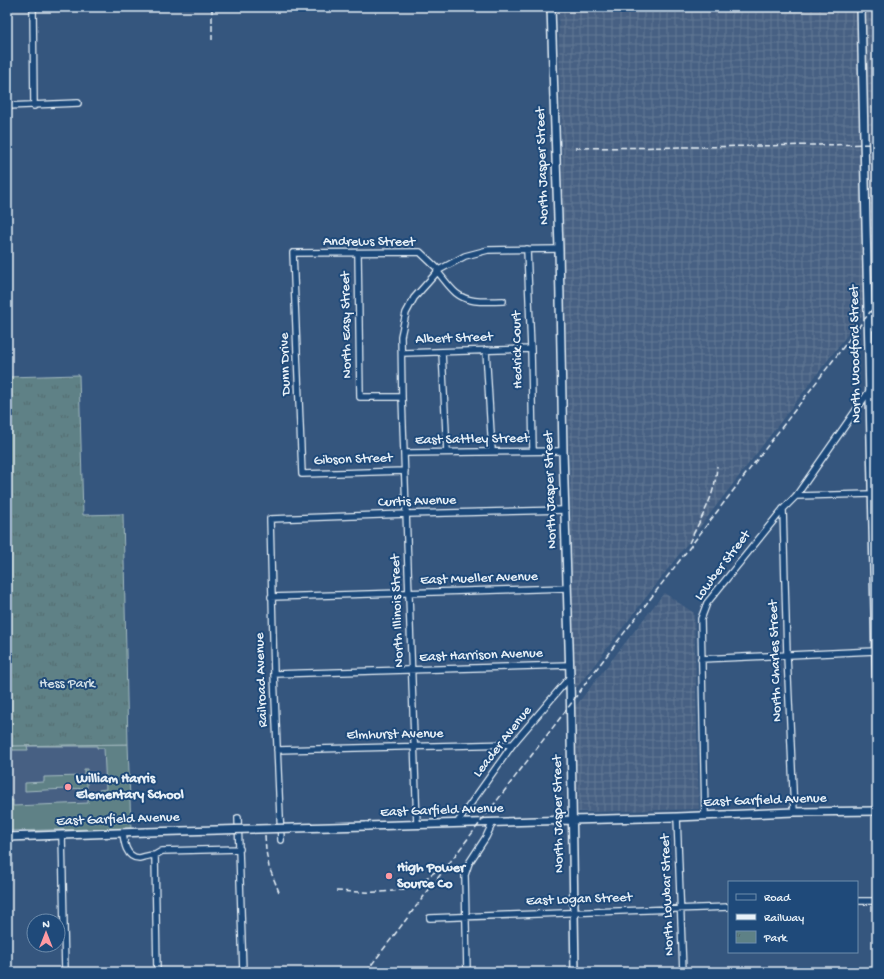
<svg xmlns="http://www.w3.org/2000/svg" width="884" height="979" viewBox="0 0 884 979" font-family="'Gochi Hand',sans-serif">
<defs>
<pattern id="industrial-grid" width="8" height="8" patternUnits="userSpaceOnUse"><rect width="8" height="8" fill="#476183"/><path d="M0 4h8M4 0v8" fill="none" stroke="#627895"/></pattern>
<pattern id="park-tufts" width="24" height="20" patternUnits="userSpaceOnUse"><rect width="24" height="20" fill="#5e8186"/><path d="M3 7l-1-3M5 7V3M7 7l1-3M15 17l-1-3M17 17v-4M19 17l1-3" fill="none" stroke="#546a6e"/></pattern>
</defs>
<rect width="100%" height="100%" fill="#35567e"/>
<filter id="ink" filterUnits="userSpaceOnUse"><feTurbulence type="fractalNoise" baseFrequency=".025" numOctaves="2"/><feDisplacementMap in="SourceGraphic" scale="8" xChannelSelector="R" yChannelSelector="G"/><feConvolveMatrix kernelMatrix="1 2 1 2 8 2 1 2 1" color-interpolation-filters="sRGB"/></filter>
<g filter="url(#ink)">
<path fill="#476183" d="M 128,744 L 131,828 L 7,831 L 7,746 Z"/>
<path fill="url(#industrial-grid)" d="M 558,7 L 877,7 L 877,296 L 575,690 Z
M 877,303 L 877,452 L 874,307 Z
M 664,593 L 694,613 L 699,809 L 578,812 L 575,707 Z"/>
<path fill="#5e8186" stroke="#a3b9bf" d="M 128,744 L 131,828 L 7,831 L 7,800 L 13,800 L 13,806 L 88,803 L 88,795 L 99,794 L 99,790 L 106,789 L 104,748 L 97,748 L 97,746 L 27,746 L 28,750 L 7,750 L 7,746 Z
M 84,769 L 87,769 L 87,788 L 25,791 L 25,783 L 44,782 L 44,777 L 84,776 Z"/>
<path fill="url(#park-tufts)" stroke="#a3b9bf" d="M 79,375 L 83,515 L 123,514 L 128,744 L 7,746 L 7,377 Z"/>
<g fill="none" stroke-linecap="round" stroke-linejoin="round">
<defs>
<path id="minor" d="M 33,7 L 34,106
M 7,106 L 78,103
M 527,249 L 531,349 L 533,451
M 358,253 L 360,397 L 402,397
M 437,271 C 443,278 449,287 456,293 C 469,304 488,301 503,301
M 869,328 L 877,327
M 486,350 L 492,451
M 442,352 L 447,452
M 402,353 L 531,349
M 405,453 L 563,451
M 405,471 L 302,474 L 293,253 L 420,252 L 439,270
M 796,496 L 872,494
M 783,509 L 787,655 L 794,812
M 271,597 L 567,588
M 701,659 L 875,651
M 274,674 L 569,665
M 277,750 L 513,744
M 705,816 L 701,619 L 707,603 L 783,509 L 796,496 L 870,390
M 677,817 L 683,972
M 238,818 L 243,972
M 457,823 L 513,744 L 570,677
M 417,824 L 402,397 L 401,336 L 406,313 L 414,298 L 439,270 L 465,256 L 488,250 L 559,249
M 123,833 C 124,842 126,858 139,858 C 144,857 148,855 155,855 L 157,972
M 62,835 L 65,972
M 281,840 L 274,674 L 270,519 L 407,514 L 565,510
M 155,855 L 162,851 L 240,849
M 857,901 L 877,901
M 430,918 L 729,907
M 467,972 L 465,875 L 469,863 L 486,837 L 493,822"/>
<path id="tertiary" d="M 551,7 L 559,249 L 563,451 L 570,677 L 575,972
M 861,7 L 877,701
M 366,826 L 677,817 L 794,812 L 877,811
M 7,837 L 146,832"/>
</defs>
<use href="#minor" stroke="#e8f1f8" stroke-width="8"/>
<use href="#tertiary" stroke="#e8f1f8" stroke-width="10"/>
<use href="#minor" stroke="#1f4a7a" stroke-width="5.5"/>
<use href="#tertiary" stroke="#1f4a7a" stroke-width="7"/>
<path stroke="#e8f1f8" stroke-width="1.5" stroke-dasharray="6 3" stroke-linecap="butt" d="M 212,7 L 212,41
M 575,148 L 694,147 L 877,144
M 689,543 C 702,515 715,498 717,466
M 265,835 L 266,851 L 269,867 L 279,892
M 336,891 C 356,892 389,894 407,888 C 421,883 432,874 444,865
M 366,972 L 570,705 L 588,680 L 877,303"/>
<defs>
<path id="tertiary-bridge" d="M 146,832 L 366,826"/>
</defs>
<use href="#tertiary-bridge" stroke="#e8f1f8" stroke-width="10" stroke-linecap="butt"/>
<use href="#tertiary-bridge" stroke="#1f4a7a" stroke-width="7"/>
</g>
</g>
<g fill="#ff9aa2" stroke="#1f4a7a" stroke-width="1.5">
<circle cx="68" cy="787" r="4"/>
<circle cx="389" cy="876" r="4"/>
</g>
<g text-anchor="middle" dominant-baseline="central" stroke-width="4" stroke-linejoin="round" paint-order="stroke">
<g font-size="14" fill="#e8f1f8" stroke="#1f4a7a">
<text transform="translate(543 166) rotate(-92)">North Jasper Street</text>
<text x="369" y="242">Andrews Street</text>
<text transform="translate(347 325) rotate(-91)">North Easy Street</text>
<text transform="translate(454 339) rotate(-2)">Albert Street</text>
<text transform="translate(518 350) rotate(-91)">Hedrick Court</text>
<text transform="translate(856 354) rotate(-91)">North Woodford Street</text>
<text transform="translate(286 364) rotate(-92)">Dunn Drive</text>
<text transform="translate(472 440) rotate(-1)">East Sattley Street</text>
<text transform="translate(353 460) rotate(-2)">Gibson Street</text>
<text transform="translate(551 490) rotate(-92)">North Jasper Street</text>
<text transform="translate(417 502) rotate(-2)">Curtis Avenue</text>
<text transform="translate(723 566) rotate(-53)">Lowber Street</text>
<text transform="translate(479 579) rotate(-2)">East Mueller Avenue</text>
<text transform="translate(398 611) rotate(-92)">North Illinois Street</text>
<text transform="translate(481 656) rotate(-2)">East Harrison Avenue</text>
<text transform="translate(776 661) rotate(-92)">North Charles Street</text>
<text transform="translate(262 680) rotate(-92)">Railroad Avenue</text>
<text transform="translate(395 735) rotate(-1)">Elmhurst Avenue</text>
<text transform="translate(503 742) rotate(-52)">Leader Avenue</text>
<text transform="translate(765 801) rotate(-2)">East Garfield Avenue</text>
<text transform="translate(442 811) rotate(-2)">East Garfield Avenue</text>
<text transform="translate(559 814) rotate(-91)">North Jasper Street</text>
<text transform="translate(118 820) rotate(-2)">East Garfield Avenue</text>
<text transform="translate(668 895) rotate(-92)">North Lowbar Street</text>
<text transform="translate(579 900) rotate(-2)">East Logan Street</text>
</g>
<g font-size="14" fill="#d3e0e7" stroke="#1f4a7a">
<text x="67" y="684">Hess Park</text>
</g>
<g font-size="14" font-weight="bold" fill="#e8f1f8" stroke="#1f4a7a" text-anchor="start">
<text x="76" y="779">William Harris<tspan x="76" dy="16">Elementary School</tspan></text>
<text x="397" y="868">High Power<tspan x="397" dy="16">Source Co</tspan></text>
</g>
</g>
<rect width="884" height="979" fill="none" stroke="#1f4a7a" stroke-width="24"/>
<rect x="12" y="12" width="860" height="955" fill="none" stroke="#e8f1f8" stroke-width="1.5" filter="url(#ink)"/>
<rect x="728" y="881" width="130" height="72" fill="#1f4a7a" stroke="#6f8dac"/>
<rect x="736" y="894" width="20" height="6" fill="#1f4a7a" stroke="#6f8dac"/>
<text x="764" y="901" font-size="12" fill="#e8f1f8">Road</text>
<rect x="736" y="914" width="20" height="6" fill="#e8f1f8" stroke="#6f8dac"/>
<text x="764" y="921" font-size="12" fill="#e8f1f8">Railway</text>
<rect x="736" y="931" width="20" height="12" fill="url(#park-tufts)" stroke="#6f8dac"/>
<text x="764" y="941" font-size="12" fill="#e8f1f8">Park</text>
<g transform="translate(46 933)"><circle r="19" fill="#1f4a7a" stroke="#6f8dac"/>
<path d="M0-3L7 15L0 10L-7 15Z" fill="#ff9aa2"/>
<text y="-6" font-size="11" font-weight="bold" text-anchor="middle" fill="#e8f1f8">N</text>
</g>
</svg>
